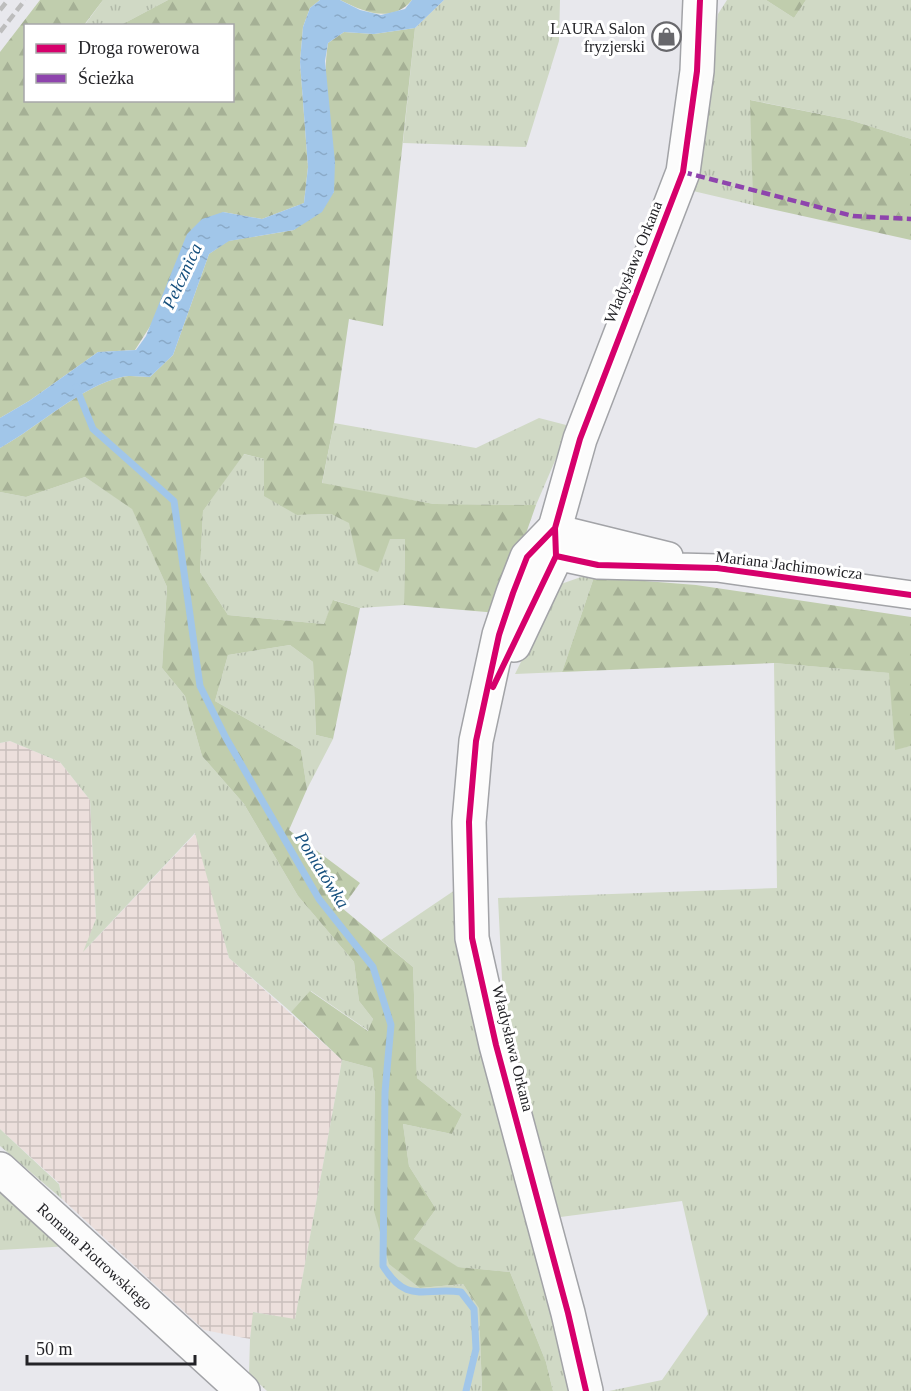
<svg xmlns="http://www.w3.org/2000/svg" width="911" height="1391" viewBox="0 0 911 1391" font-family="'Times New Roman',serif">
<defs>
<pattern id="industrial-grid" width="8" height="8" patternUnits="userSpaceOnUse" patternTransform="scale(1.5)"><rect width="8" height="8" fill="#ecdfdc"/><path d="M0 4h8M4 0v8" fill="none" stroke="#cabfbd"/></pattern>
<pattern id="grass-tufts" width="24" height="20" patternUnits="userSpaceOnUse" patternTransform="scale(1.5)"><rect width="24" height="20" fill="#d0d9c5"/><path d="M3 7l-1-3M5 7V3M7 7l1-3M15 17l-1-3M17 17v-4M19 17l1-3" fill="none" stroke="#b2baa9"/></pattern>
<pattern id="forest-firs" width="22" height="20" patternUnits="userSpaceOnUse" patternTransform="scale(1.5)"><rect width="22" height="20" fill="#c0cdad"/><path d="M5 1l3.5 6h-7zM16 11l3.5 6h-7z" fill="#a5b095"/></pattern>
<pattern id="water-ripples" width="26" height="14" patternUnits="userSpaceOnUse" patternTransform="scale(1.5)"><rect width="26" height="14" fill="#a1c6e9"/><path d="M2 4q2-2 4 0t4 0M15 11q2-2 4 0t4 0" fill="none" stroke="#8aaac8"/></pattern>
</defs>
<rect width="100%" height="100%" fill="#e8e8ed"/>
<path fill="url(#industrial-grid)" d="M 10,741 L 60,762 L 90,800 L 96,919 L 85,950 L 196,833 L 229,958 L 342,1060 L 295,1320 L 254,1312 L 250,1339 L 204,1330 L 62,1199 L 59,1183 L 0,1129 L 0,743 Z"/>
<path fill="url(#grass-tufts)" d="M 103,0 L 168,0 L 121,25 L 84,26 Z
M 444,0 L 560,0 L 559,41 L 526,147 L 403,143 L 415,28 Z
M 727,0 L 766,0 L 794,18 L 806,0 L 911,0 L 911,139 L 850,120 L 751,100 L 753,205 L 693,191 L 718,14 Z
M 539,418 L 570,426 L 536,505 L 434,504 L 322,484 L 334,423 L 476,448 Z
M 243,454 L 264,459 L 297,515 L 331,514 L 390,539 L 405,539 L 404,605 L 360,608 L 334,600 L 324,624 L 228,615 L 200,572 L 203,511 Z
M 85,477 L 132,508 L 167,587 L 162,668 L 185,696 L 202,756 L 244,804 L 298,896 L 354,962 L 359,1001 L 373,1019 L 369,1031 L 311,991 L 291,1012 L 229,958 L 195,833 L 83,952 L 96,919 L 90,800 L 60,762 L 10,741 L 0,743 L 0,492 L 26,497 Z
M 581,577 L 594,577 L 562,672 L 515,674 L 557,589 L 561,584 Z
M 290,645 L 313,662 L 316,735 L 333,739 L 307,789 L 301,750 L 215,701 L 228,655 Z
M 774,663 L 890,673 L 895,749 L 911,746 L 911,1391 L 609,1391 L 662,1380 L 708,1314 L 682,1201 L 553,1218 L 504,1019 L 498,898 L 777,888 Z
M 455,890 L 574,1391 L 553,1391 L 546,1362 L 510,1272 L 457,1267 L 414,1239 L 436,1209 L 409,1166 L 403,1124 L 452,1134 L 462,1114 L 417,1078 L 413,967 L 381,940 Z
M 342,1060 L 372,1068 L 375,1094 L 420,1288 L 463,1284 L 479,1307 L 482,1391 L 267,1391 L 249,1374 L 250,1339 L 253,1312 L 295,1319 Z
M 0,1129 L 59,1184 L 62,1199 L 0,1146 Z
M 0,1188 L 70,1246 L 0,1250 Z"/>
<path fill="url(#forest-firs)" d="M 40,0 L 103,0 L 84,25 L 26,26 L 26,100 L 232,100 L 232,26 L 121,25 L 168,0 L 320,0 L 310,8 L 303,27 L 300,62 L 308,167 L 304,203 L 262,219 L 223,212 L 135,350 L 98,352 L 29,401 L 0,418 L 0,52 Z
M 340,0 L 412,0 C 392,24 364,12 340,0 Z
M 766,0 L 806,0 L 794,18 Z
M 415,28 L 383,326 L 349,319 L 334,423 L 322,483 L 434,504 L 536,505 L 498,613 L 404,605 L 405,539 L 390,539 L 378,572 L 358,564 L 349,523 L 331,514 L 297,515 L 264,496 L 264,459 L 244,454 L 203,511 L 200,572 L 228,615 L 324,624 L 333,600 L 360,608 L 333,739 L 316,735 L 313,662 L 290,645 L 228,655 L 215,701 L 301,750 L 307,789 L 289,830 L 360,883 L 342,908 L 413,967 L 417,1078 L 462,1114 L 452,1134 L 403,1124 L 409,1166 L 436,1209 L 414,1239 L 458,1267 L 510,1272 L 546,1362 L 553,1391 L 482,1391 L 479,1308 L 463,1284 L 420,1288 L 389,1264 L 374,1211 L 375,1094 L 372,1068 L 342,1060 L 291,1012 L 310,991 L 368,1031 L 373,1019 L 359,1001 L 354,962 L 298,896 L 244,804 L 202,756 L 185,696 L 162,668 L 167,587 L 132,509 L 85,477 L 26,497 L 0,492 L 0,448 C 38,427 81,386 122,377 C 130,375 141,377 150,377 L 173,355 L 209,254 L 228,241 L 294,230 L 334,192 C 335,143 320,91 328,43 L 344,32 L 374,34 Z
M 750,100 L 850,120 L 911,139 L 911,240 L 753,205 Z
M 594,577 L 696,585 L 911,617 L 911,746 L 895,750 L 889,673 L 774,663 L 562,672 Z"/>
<path fill="url(#water-ripples)" d="M 320,0 L 340,0 L 360,10 L 381,15 L 405,9 L 412,0 L 444,0 L 415,28 L 374,34 L 344,32 L 328,43 L 325,61 L 335,162 L 334,192 L 322,212 L 294,230 L 229,241 L 209,254 L 173,355 L 150,377 C 141,377 130,375 122,377 C 81,386 38,427 0,448 L 0,418 L 29,401 L 98,352 L 136,350 L 146,336 L 187,234 L 202,219 L 223,212 L 262,219 L 304,203 L 308,167 L 300,62 L 303,27 L 310,8 Z"/>
<g fill="none" stroke-linecap="round" stroke-linejoin="round">
<path stroke="#a1c6e9" stroke-width="7" d="M 76,387 L 93,429 L 174,501 L 200,686 L 226,738 L 319,899 L 373,967 L 391,1025 L 385,1092 L 383,1266 C 407,1305 424,1287 461,1292 L 474,1309 L 476,1349 L 466,1391"/>
<defs>
<path id="street" d="M 555,528 L 669,556
M 556,556 L 598,565 L 717,568 L 911,595"/>
<g id="secondary">
<path d="M 555,528 L 527,557 L 513,593 L 499,635 L 476,741 L 469,822 L 472,938 L 496,1045 L 568,1313 L 586,1391"/>
<path d="M 514,645 L 556,556 L 555,528 L 580,439 L 683,172 L 697,71 L 700,0"/>
<path id="s1" d="M 0,1169 L 243,1391"/>
</g>
</defs>
<use href="#street" stroke="#a2a3a7" stroke-width="30"/>
<use href="#secondary" stroke="#a2a3a7" stroke-width="36"/>
<use href="#street" stroke="#fcfcfc" stroke-width="27"/>
<use href="#secondary" stroke="#fcfcfc" stroke-width="33"/>
<path stroke="#bdbdbd" stroke-width="4.5" stroke-dasharray="9 4.5" stroke-linecap="butt" d="M 0,10 L 8,0
M 0,32 L 25,0"/>
<path stroke="#8e44ad" stroke-width="4.5" stroke-dasharray="9 4.5" stroke-linecap="butt" d="M 683,172 L 853,216 L 911,219"/>
<defs>
<path id="cycleway" d="M 555,528 L 527,557 L 513,593 L 499,635 L 476,741 L 469,822 L 472,938 L 496,1045 L 568,1313 L 586,1391
M 556,556 L 598,565 L 717,568 L 911,595
M 493,687 L 556,556 L 555,528 L 580,439 L 683,172 L 697,71 L 700,0"/>
</defs>
<use href="#cycleway" stroke="#fff" stroke-width="10"/>
<use href="#cycleway" stroke="#d6006c" stroke-width="6"/>
</g>
<defs>
<symbol id="shop-ring" viewBox="-11 -11 22 22"><circle r="9.5" fill="#fff" stroke="#68686c" stroke-width="1.5"/><path d="M-5-2.5h2.3a2.7 3.5 0 0 1 5.4 0H5L5.5 6h-11ZM-1.5-2.5h3a1.5 2.3 0 0 0-3 0Z" fill="#68686c"/></symbol>
</defs>
<g fill-rule="evenodd">
<use href="#shop-ring" x="650" y="20" width="33" height="33"/>
</g>
<g text-anchor="middle" dominant-baseline="central" stroke-width="6" stroke-linejoin="round" paint-order="stroke">
<g font-size="16" fill="#232327" stroke="#fff" text-anchor="end">
<text x="645" y="28">LAURA Salon<tspan x="645" dy="18">fryzjerski</tspan></text>
</g>
<g font-size="16" fill="#232327" stroke="#fff">
<text transform="translate(633 262) rotate(-68)">Władysława Orkana</text>
<text transform="translate(789 565) rotate(7)">Mariana Jachimowicza</text>
<text transform="translate(513 1048) rotate(76)">Władysława Orkana</text>
<text stroke="none"><textPath href="#s1" startOffset="129">Romana Piotrowskiego</textPath></text>
</g>
<g font-size="18" font-style="italic" fill="#154f7d" stroke="#fff">
<text transform="translate(182 276) rotate(-65)">Pełcznica</text>
<text transform="translate(322 870) rotate(58)">Poniatówka</text>
</g>
</g>
<rect x="24" y="24" width="210" height="78" fill="#ffffff" stroke="#a7a7a9" stroke-width="1.5"/>
<rect x="36" y="44" width="30" height="9" fill="#d6006c" stroke="#a7a7a9" stroke-width="1.5"/>
<text x="78" y="54" font-size="18" fill="#232327">Droga rowerowa</text>
<rect x="36" y="74" width="30" height="9" fill="#8e44ad" stroke="#a7a7a9" stroke-width="1.5"/>
<text x="78" y="84" font-size="18" fill="#232327">Ścieżka</text>
<path d="M27 1355v9h168v-9" fill="none" stroke="#232327" stroke-width="3"/>
<text x="36" y="1355" font-size="18" fill="#232327" stroke="#ffffff" stroke-width="4.5" paint-order="stroke">50 m</text>
</svg>
